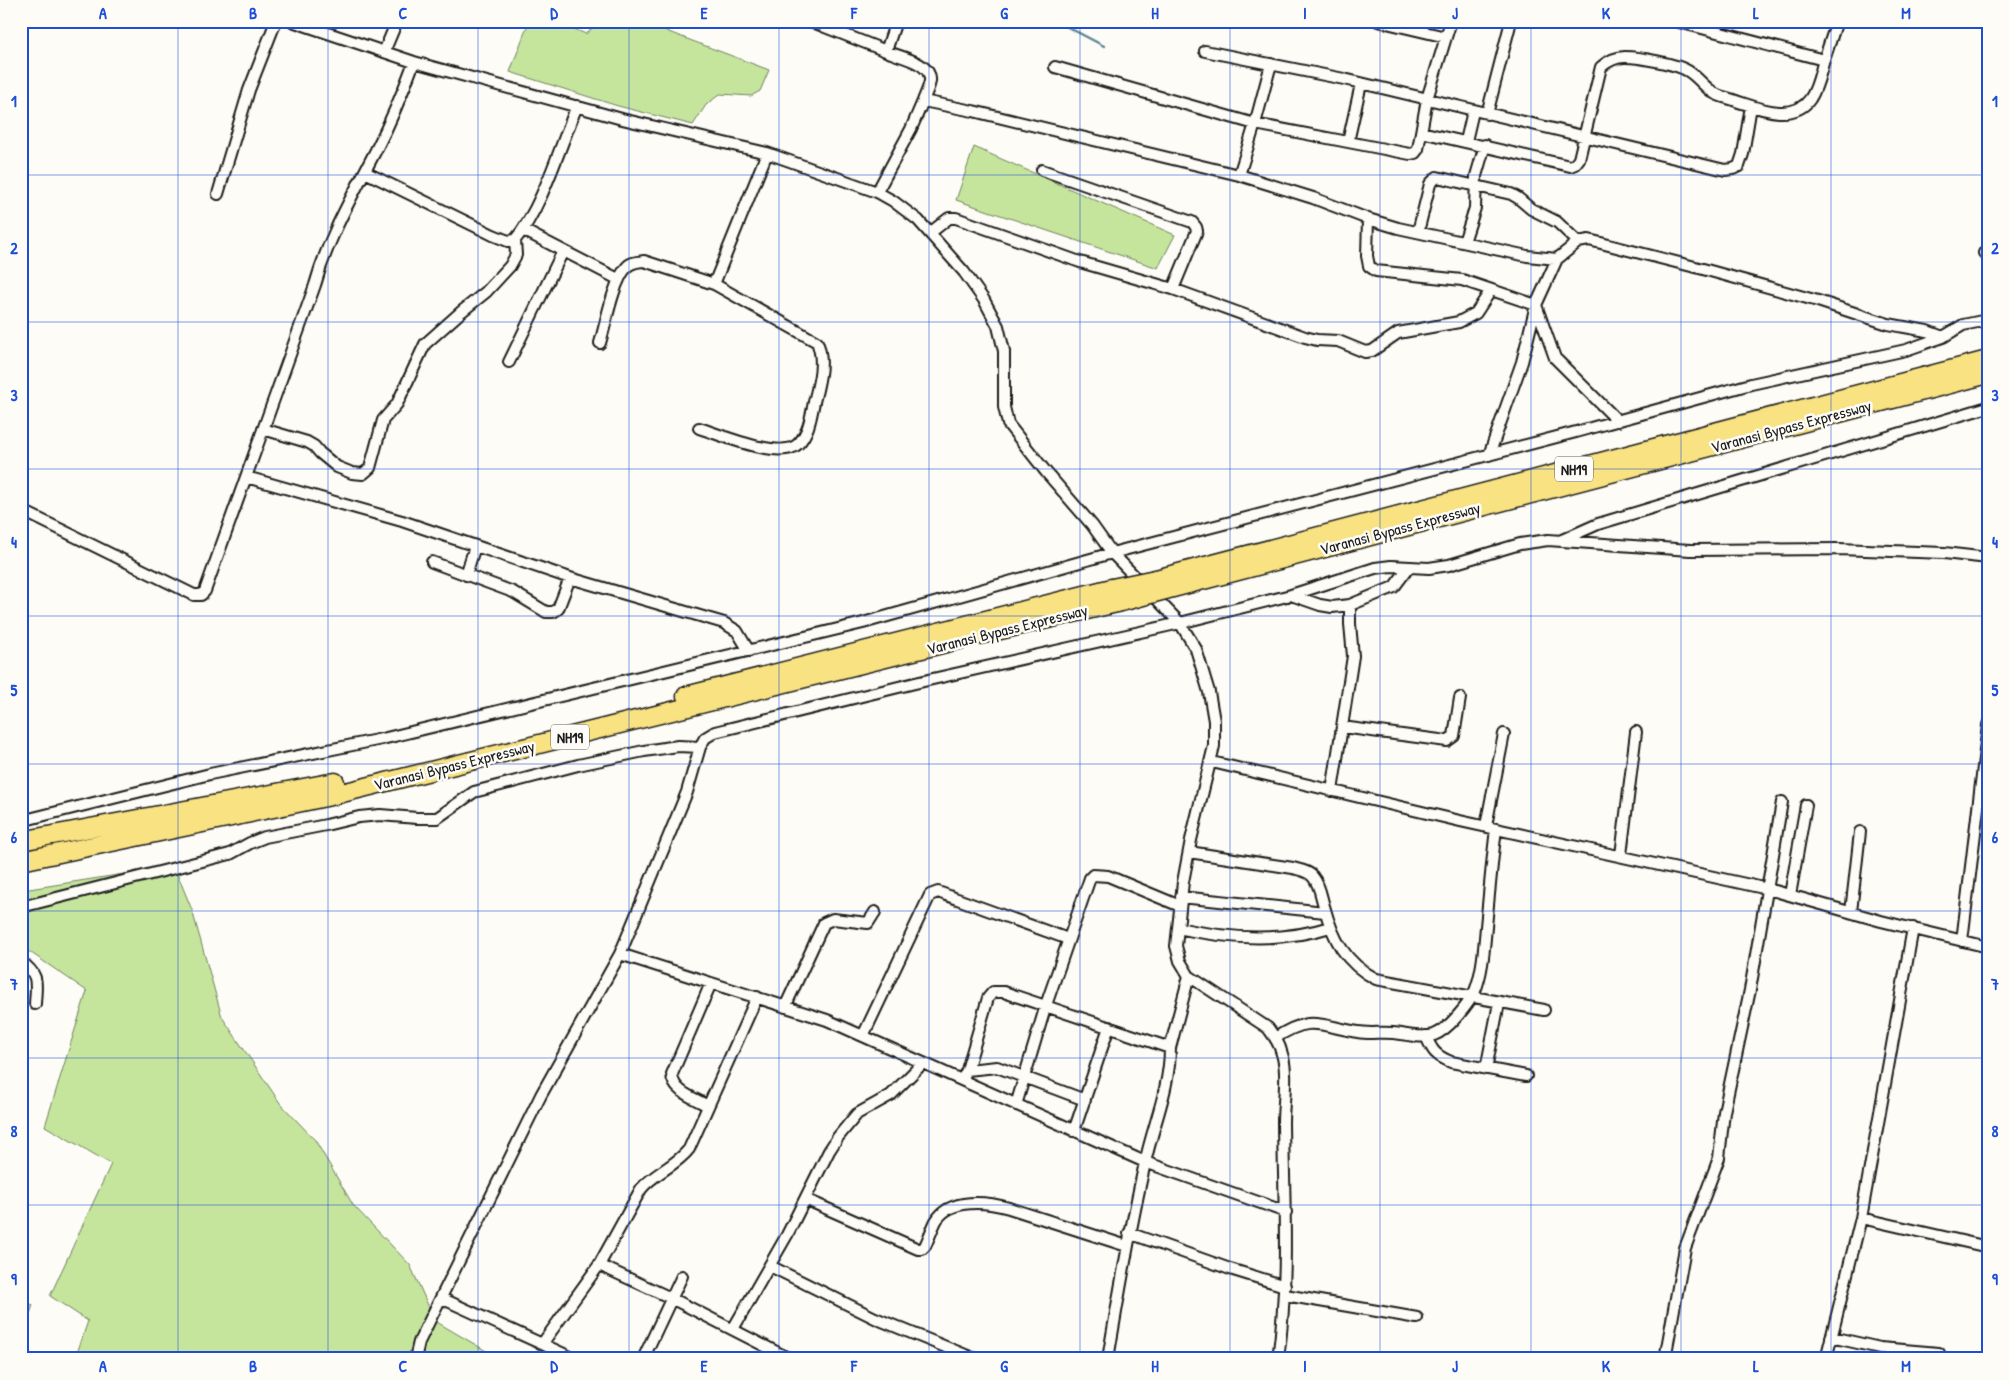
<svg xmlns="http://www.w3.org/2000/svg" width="2009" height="1380" viewBox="0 0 2009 1380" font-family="'Patrick Hand',sans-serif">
<rect width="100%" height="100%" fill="#fdfcf7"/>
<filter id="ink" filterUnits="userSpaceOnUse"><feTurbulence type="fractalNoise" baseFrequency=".02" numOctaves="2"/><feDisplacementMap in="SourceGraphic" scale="10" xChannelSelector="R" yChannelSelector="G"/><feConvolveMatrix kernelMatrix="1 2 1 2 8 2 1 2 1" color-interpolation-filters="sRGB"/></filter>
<g filter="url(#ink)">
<path fill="#c5e59d" stroke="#70805c" d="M 529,21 L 555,21 L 586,34 L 600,21 L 660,21 L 666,31 L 769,70 L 760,91 L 751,96 L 720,94 L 706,105 L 693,125 L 618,106 L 510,72 Z
M 974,147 L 1175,235 L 1158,268 L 956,200 Z
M 174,866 L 192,910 L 222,1017 L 280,1103 L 315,1140 L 353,1205 L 410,1265 L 435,1321 L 500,1359 L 75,1359 L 88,1321 L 50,1296 L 111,1164 L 45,1126 L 87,991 L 21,946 L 23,890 Z
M 21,1300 L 33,1305 L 21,1341 Z"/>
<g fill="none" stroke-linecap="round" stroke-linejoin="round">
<path stroke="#5c8696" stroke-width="2.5" d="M 1056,21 L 1104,46"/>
<defs>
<path id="minor" d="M 292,21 L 414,62 L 622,119 L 767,153 L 877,192 L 893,201 L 918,220 L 964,272 L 984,300 L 998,326 L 1004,351 L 1004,407 L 1008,424 L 1046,472 L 1092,525 L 1112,553 L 1180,623 L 1196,649 L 1209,692 L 1214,721 L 1214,746 L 1191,840 L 1183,882 L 1176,946 L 1180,961 L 1189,976 L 1268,1028 C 1273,1035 1279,1042 1281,1051 C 1289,1072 1283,1100 1283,1123 C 1284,1202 1289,1280 1278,1359
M 810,21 L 886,51
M 896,21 L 886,51 C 899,57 932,62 930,81 C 929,88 925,95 923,101
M 1378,21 L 1446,37
M 1675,21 L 1824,60 L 1837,21
M 1205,51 L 1344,79 L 1725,170 L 1733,169 L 1739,166 L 1743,154 L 1751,106
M 384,52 L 397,21
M 1055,67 L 1255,124 L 1271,64
M 1487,114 L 1511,21
M 1421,132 L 1570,166 L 1575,164 L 1579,159 L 1601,67 C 1608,61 1616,57 1625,57 C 1639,57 1677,64 1688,71 C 1698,77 1704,87 1714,93 C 1720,97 1729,98 1736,101 C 1758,108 1793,123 1810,99 C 1818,87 1820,73 1824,60
M 1466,141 L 1473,111
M 1348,142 L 1410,154 L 1415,153 L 1418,149 L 1427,99 L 1451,21
M 1042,170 L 1192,222 L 1196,227 L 1197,231 L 1173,289
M 365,172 L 493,235 L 508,241 L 515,240 C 542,208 560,146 577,106
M 1239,175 L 1313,198 L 1368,219 L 1398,228 L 1527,256 L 1557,259 L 1578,242 L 1589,240 L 1703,269 L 1818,301 L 1888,324 L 1927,331 L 1943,337
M 877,192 L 911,129 L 923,101 L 973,111 L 1239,175 L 1255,124 L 1348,142 L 1361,84
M 218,194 L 249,90 L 276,21
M 1368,219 L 1367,256 L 1369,266 L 1376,271 L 1462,280 L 1536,305 L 1555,358 L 1618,421
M 523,230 L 618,279
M 1418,232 L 1430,184 L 1437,177 L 1511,194 L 1518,198 L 1531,209 L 1557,222 L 1578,242
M 930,233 L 949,218 L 956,218 L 1080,262 L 1173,289 L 1305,337 L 1317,340 L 1338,341 L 1365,352 L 1372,351 L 1398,333 L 1459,322 L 1476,313 L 1491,290
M 1464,242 L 1475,208 L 1476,176 L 1485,145
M 1984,253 L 1988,254
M 714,284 L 767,153
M 600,343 C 606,323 613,283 626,268 C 630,262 637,262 644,261 L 714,284 L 817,342 C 825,361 819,382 814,402 C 811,416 809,433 798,444 C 781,461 719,434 699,428
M 509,362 L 563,251
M 263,429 L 307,442 L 314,446 L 320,453 L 337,467 L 352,473 L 363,474 L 370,468 L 383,420 L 397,404 L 425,344 L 461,312 L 486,292 L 510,266 L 516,255 L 515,240
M 1489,455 L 1522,362 L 1536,305 L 1557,259
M 246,477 L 402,521 L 570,578 L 724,623 L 737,631 L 749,651
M 21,510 L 194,595 L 201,595 L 205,591 L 315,285 C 329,235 353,195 376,150 C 391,121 403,92 414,62
M 1562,540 L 1598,524 L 1988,407
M 432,562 L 513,592 L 546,612 L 553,612 L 558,609 L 570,578
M 466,575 L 475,546
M 1291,595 L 1320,605 L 1332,607 L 1350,605 L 1394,587 L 1409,567
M 1342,727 L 1447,741 L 1454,736 L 1460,698
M 1212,762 L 1460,821 L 1768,889 L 1881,921 L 1988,947
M 1332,791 L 1353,656 L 1350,624 L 1350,605
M 21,821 L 210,774 L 382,739 L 863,623 L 1112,553 L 1576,432 L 1751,384 L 1906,350 L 1943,337 L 1963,325 L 1982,321 L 1988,323
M 1486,826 L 1504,734
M 1189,852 L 1293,868 C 1299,870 1309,871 1313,877 C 1320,885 1321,897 1324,906 C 1333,939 1345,963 1376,979 L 1544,1010
M 1621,855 L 1636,732
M 1790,895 L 1806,805
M 1181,897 L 1325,912
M 21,907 L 230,854 L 250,843 L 265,837 L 326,825 L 359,817 L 380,815 L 417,818 L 437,818 L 474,792 L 578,765 L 644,751 L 678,746 L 700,747
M 1851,912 L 1860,832
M 1178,928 C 1228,939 1280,943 1330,927
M 1962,941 L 1988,725
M 21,962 C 40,975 36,983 35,1004
M 785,1007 L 824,923 L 833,919 L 868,923 L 875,912
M 863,1036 L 930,895 L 938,892 L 1068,939
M 1426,1036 C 1432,1051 1436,1056 1451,1062 L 1526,1076
M 1275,1038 C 1312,1014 1320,1026 1358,1032 C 1369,1034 1381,1032 1393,1033 C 1406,1034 1421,1039 1434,1035 C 1448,1030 1469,1004 1475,991 C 1483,971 1484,948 1486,927 C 1489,894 1492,861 1496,829
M 1486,1069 L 1499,1003
M 967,1070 L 997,1067 L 1085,1100
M 962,1080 L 967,1070 L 988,998 L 993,992 L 1004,992 L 1170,1048 L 1189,976
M 1016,1105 L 1046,1005 L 1090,878 L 1093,875 L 1108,876 L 1180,906
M 708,1106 C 695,1098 672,1092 672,1074 L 711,983
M 1074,1131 L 1109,1027
M 805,1199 L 918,1249 L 922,1249 L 925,1246 C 929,1238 932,1229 936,1221 C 950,1197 988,1202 1009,1208 L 1127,1246
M 1286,1212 L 1145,1162 L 827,1020 L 620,954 L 687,792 L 700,747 L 705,738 L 715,732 L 915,683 L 1180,623 L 1291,595 L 1375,568 L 1391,566 L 1429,568 L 1449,565 L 1520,544 L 1548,540 L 1690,550 L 1839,549 L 1944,553 L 1988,558
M 1861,1218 L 1988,1247
M 1129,1233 L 1230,1269 L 1285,1286
M 599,1265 L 671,1298 L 790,1359
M 770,1266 L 875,1318 L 975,1359
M 1285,1295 L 1417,1318
M 441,1298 L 575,1359
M 733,1329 L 787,1235 L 829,1151 L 838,1137 L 857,1114 L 891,1095 L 923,1063
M 1831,1337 L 1880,1348 L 1939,1353
M 542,1344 L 599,1265 L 641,1189 C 654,1173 676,1166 689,1149 L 757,997
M 415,1359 L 419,1342 L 541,1095 L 620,954
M 643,1359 L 682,1276
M 1108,1359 C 1119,1293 1130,1228 1145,1163 C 1153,1125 1170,1088 1170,1048
M 1665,1359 L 1685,1248 L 1719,1158 L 1724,1112 L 1750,990 L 1782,802
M 1826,1359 L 1861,1218 L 1913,928"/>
<path id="trunk" d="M 1160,578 L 1988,360
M 1165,590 L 1988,374
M 686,696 L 1112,588
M 21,841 L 335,782
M 21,861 L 326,797 L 970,637 L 1117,603"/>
</defs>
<use href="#minor" stroke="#1c1c1c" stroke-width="14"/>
<use href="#trunk" stroke="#1c1c1c" stroke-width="21"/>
<use href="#minor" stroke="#fdfcf7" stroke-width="10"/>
<use href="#trunk" stroke="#f8e281" stroke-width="18"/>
<defs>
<path id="trunk-bridge" d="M 1112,588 L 1160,578
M 1117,603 L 1165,590"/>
</defs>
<use href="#trunk-bridge" stroke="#1c1c1c" stroke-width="21" stroke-linecap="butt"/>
<use href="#trunk-bridge" stroke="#f8e281" stroke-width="18"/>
</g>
</g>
<path fill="none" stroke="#1d4ed8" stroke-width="1" stroke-opacity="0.55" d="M 178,21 L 178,1359M 328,21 L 328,1359M 478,21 L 478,1359M 629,21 L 629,1359M 779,21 L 779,1359M 929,21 L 929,1359M 1080,21 L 1080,1359M 1230,21 L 1230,1359M 1380,21 L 1380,1359M 1531,21 L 1531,1359M 1681,21 L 1681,1359M 1831,21 L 1831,1359M 21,175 L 1988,175M 21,322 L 1988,322M 21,469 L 1988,469M 21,616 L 1988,616M 21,764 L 1988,764M 21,911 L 1988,911M 21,1058 L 1988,1058M 21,1205 L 1988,1205"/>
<g text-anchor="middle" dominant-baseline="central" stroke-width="5" stroke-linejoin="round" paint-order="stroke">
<g fill="#fdfcf7" stroke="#605f5e" stroke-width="1">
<rect x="1555" y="456.5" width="38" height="25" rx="4"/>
<rect x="551" y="724.5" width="38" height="25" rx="4"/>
</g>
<g font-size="15" font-weight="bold" fill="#1c1c1c">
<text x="1574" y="469">NH19</text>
<text x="570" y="737">NH19</text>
</g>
<g font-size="16" fill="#1c1c1c" stroke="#fdfcf7">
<text transform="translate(1791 426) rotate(-15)">Varanasi Bypass Expressway</text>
<text transform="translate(1400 528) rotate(-15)">Varanasi Bypass Expressway</text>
<text transform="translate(1007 629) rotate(-14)">Varanasi Bypass Expressway</text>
<text transform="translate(454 765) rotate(-14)">Varanasi Bypass Expressway</text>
</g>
</g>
<rect width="2009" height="1380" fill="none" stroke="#fdfcf7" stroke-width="55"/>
<rect x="28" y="28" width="1954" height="1324" fill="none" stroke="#1d4ed8" stroke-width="2"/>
<g font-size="16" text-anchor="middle" font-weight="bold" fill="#1d4ed8">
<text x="103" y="19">A</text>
<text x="253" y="19">B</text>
<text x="403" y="19">C</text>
<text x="554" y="19">D</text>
<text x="704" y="19">E</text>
<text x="854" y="19">F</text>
<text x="1004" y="19">G</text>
<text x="1155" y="19">H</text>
<text x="1305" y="19">I</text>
<text x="1455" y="19">J</text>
<text x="1606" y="19">K</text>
<text x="1756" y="19">L</text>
<text x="1906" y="19">M</text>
<text x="14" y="107">1</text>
<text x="1995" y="107">1</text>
<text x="14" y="254">2</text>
<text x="1995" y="254">2</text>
<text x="14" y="401">3</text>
<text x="1995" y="401">3</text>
<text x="14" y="548">4</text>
<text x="1995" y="548">4</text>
<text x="14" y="696">5</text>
<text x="1995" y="696">5</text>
<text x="14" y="843">6</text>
<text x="1995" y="843">6</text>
<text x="14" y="990">7</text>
<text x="1995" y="990">7</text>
<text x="14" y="1137">8</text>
<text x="1995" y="1137">8</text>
<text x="14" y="1285">9</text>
<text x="1995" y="1285">9</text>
<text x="103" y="1372">A</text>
<text x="253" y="1372">B</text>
<text x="403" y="1372">C</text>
<text x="554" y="1372">D</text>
<text x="704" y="1372">E</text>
<text x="854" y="1372">F</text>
<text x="1004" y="1372">G</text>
<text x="1155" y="1372">H</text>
<text x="1305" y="1372">I</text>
<text x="1455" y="1372">J</text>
<text x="1606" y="1372">K</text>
<text x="1756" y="1372">L</text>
<text x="1906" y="1372">M</text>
</g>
</svg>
